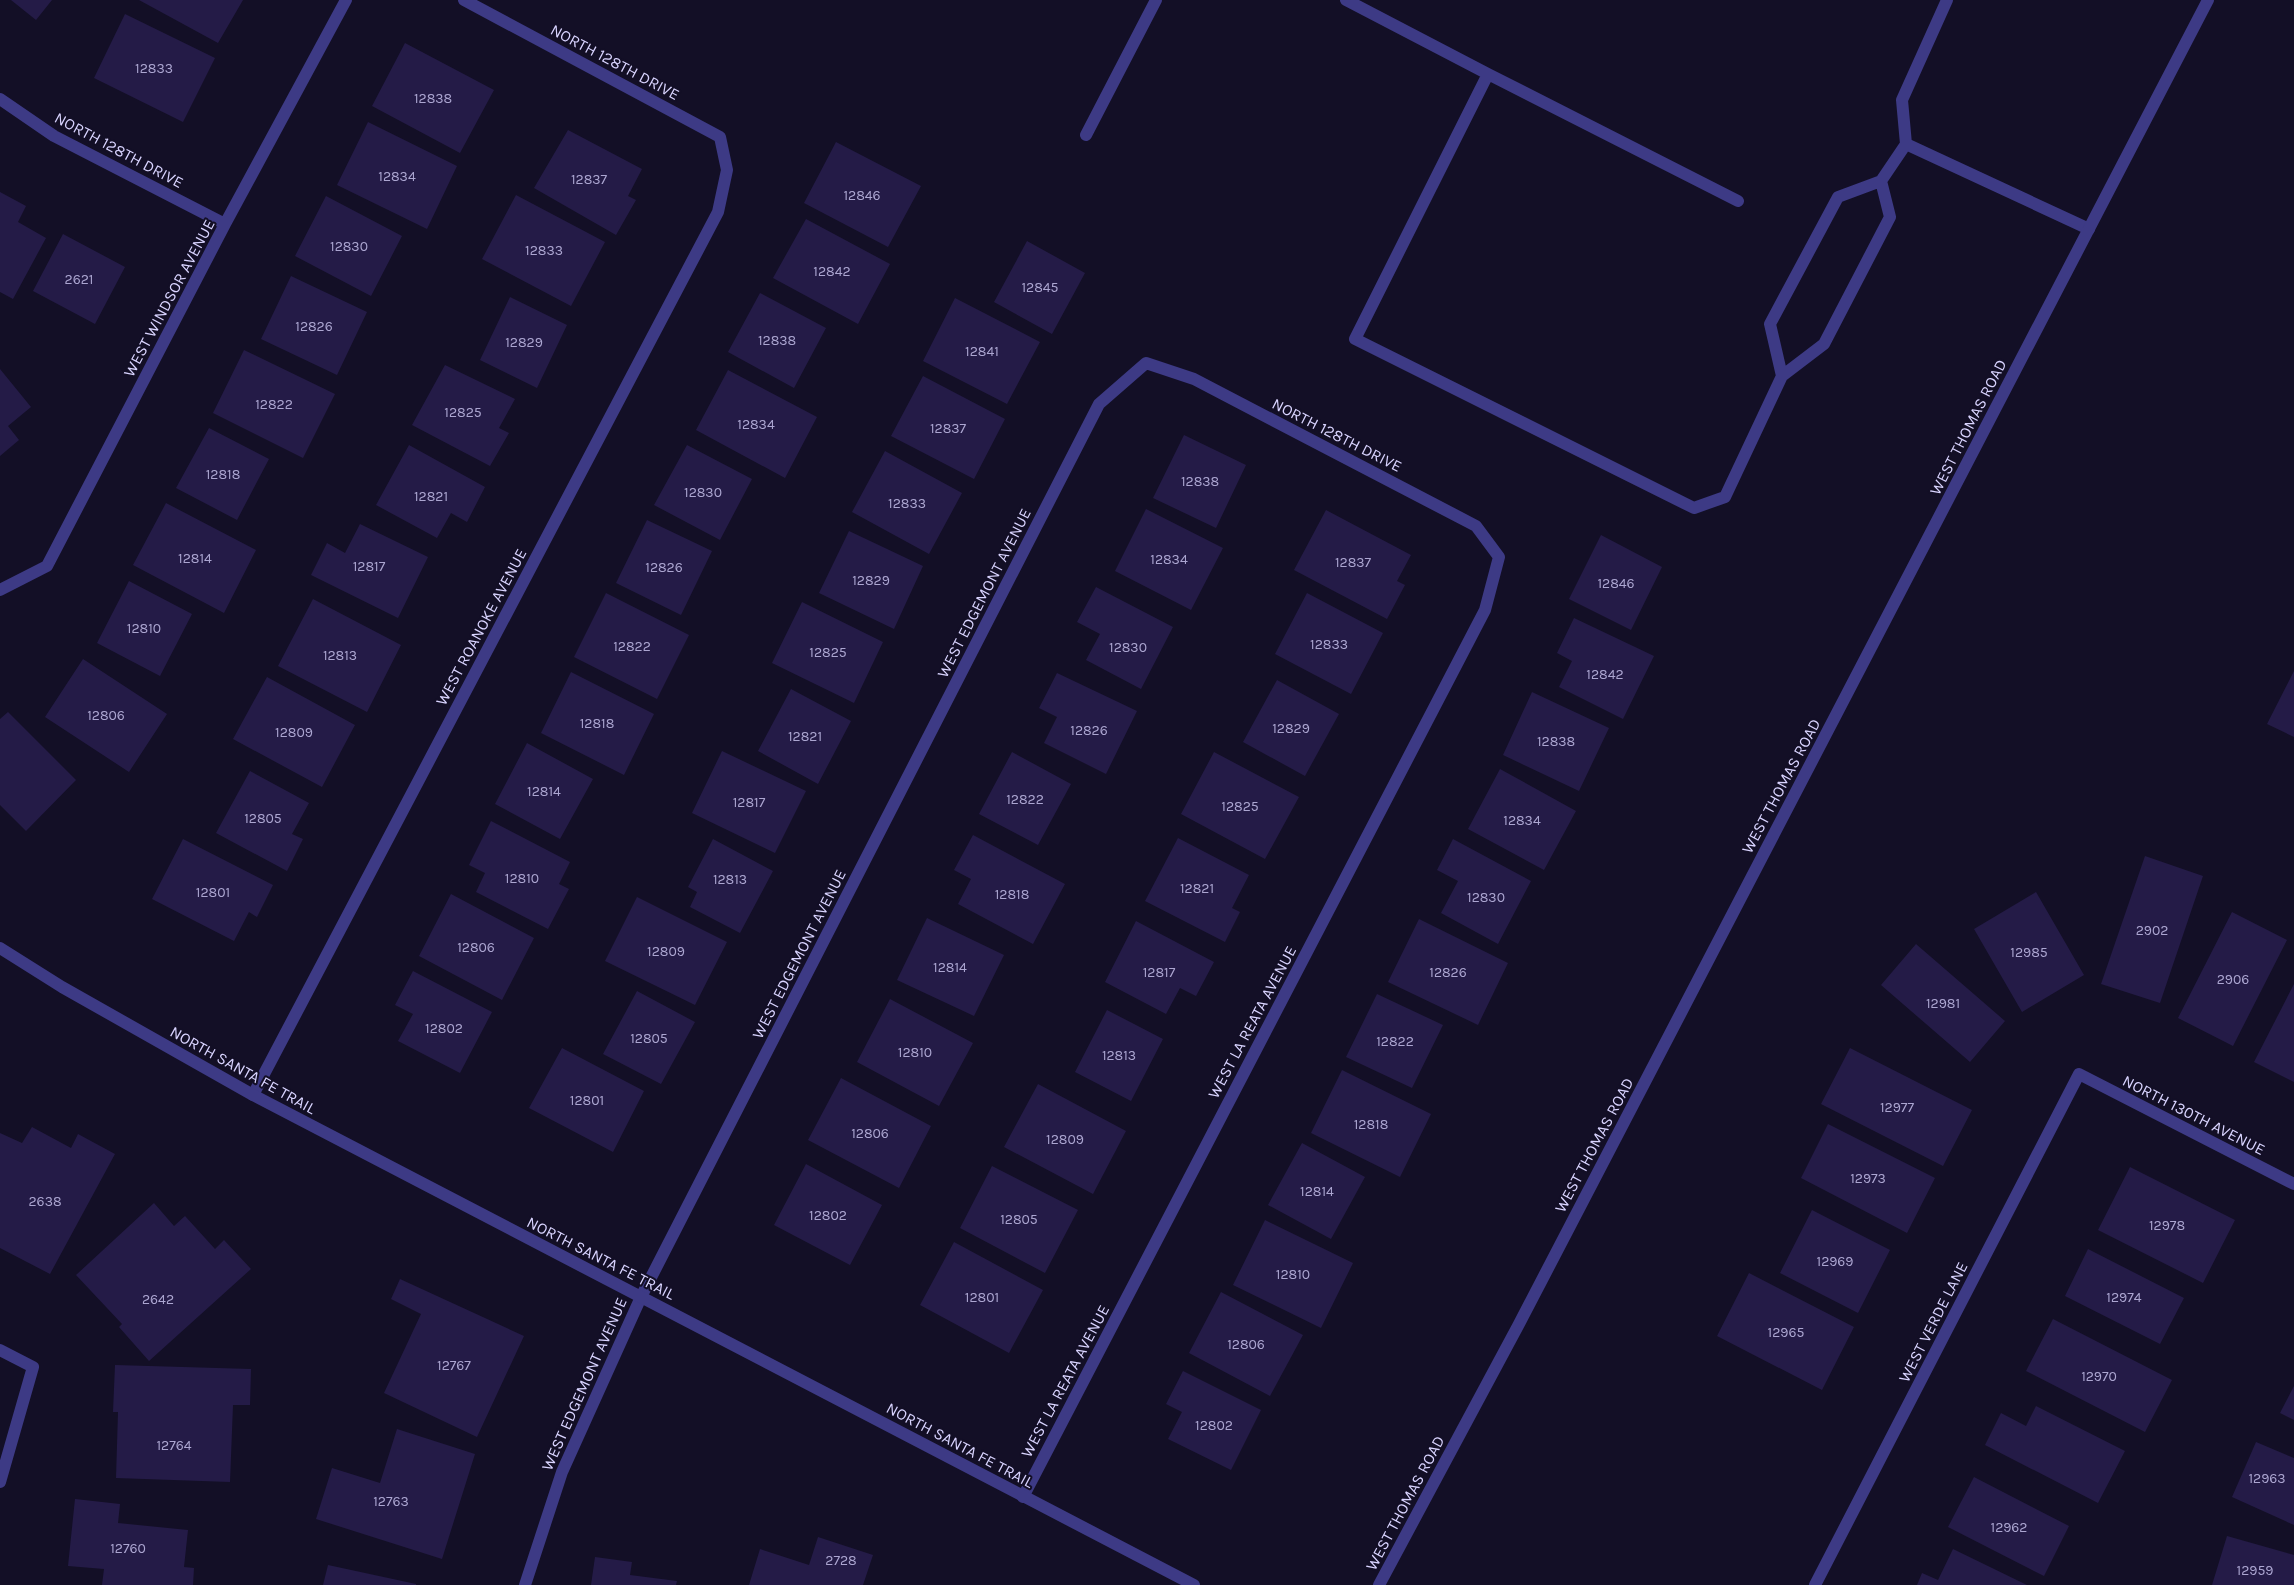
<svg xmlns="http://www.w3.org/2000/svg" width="2294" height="1585" viewBox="0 0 2294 1585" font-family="Karla,sans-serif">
<rect width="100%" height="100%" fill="#130f26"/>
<path fill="#241b47" d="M 11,0 L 52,0 L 36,20 Z
M 139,0 L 243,0 L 218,43 Z
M 125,14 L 215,58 L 183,122 L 94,78 Z
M 405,43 L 494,90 L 460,153 L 372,106 Z
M 368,122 L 457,166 L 427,229 L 337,185 Z
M 568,130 L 642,169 L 628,196 L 636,200 L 616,235 L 534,188 Z
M 836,142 L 921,186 L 888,247 L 804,203 Z
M 0,192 L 26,206 L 18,222 L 46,238 L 13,299 L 0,292 Z
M 516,195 L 605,242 L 571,306 L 482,259 Z
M 326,196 L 402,236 L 371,296 L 295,256 Z
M 806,219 L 890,264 L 858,324 L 773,278 Z
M 63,234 L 125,267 L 95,324 L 33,291 Z
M 1027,241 L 1085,273 L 1052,334 L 994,302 Z
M 291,276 L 367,312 L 337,375 L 261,339 Z
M 760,293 L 826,328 L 794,388 L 728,352 Z
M 510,297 L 567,325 L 537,388 L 480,360 Z
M 955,298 L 1040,342 L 1007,404 L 923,361 Z
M 244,350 L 335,394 L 303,458 L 213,413 Z
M 445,365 L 515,399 L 499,428 L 509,433 L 490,466 L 412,425 Z
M 0,369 L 31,407 L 8,426 L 19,440 L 0,456 Z
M 728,370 L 817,417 L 785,478 L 696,430 Z
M 923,376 L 1005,419 L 974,479 L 891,436 Z
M 209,428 L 269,459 L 237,520 L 176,488 Z
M 1184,435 L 1246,465 L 1216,528 L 1153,498 Z
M 409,445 L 485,487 L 467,522 L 451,513 L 437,538 L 376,505 Z
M 687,445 L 752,479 L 720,540 L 654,505 Z
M 885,451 L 962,493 L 929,554 L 852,512 Z
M 166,503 L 256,550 L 224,613 L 133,565 Z
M 1146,509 L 1223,548 L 1191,610 L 1115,571 Z
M 1326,510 L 1411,555 L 1397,581 L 1405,585 L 1387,619 L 1294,570 Z
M 647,520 L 712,551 L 681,615 L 616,583 Z
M 360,524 L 428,557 L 398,618 L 311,575 L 327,543 L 345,553 Z
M 849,531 L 923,566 L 894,629 L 819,593 Z
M 1601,535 L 1662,567 L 1631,630 L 1569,599 Z
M 129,581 L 192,614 L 160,676 L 97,643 Z
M 1096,587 L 1173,627 L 1141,689 L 1086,660 L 1100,634 L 1077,622 Z
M 606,593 L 689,635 L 657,699 L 574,657 Z
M 1307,593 L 1383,633 L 1351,694 L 1275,654 Z
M 313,599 L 401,645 L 367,712 L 278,666 Z
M 802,602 L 883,642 L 854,703 L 772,663 Z
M 1574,618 L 1654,656 L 1623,719 L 1559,687 L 1572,661 L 1557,653 Z
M 83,659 L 167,714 L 129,772 L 45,717 Z
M 2294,671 L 2294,737 L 2267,724 Z
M 571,672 L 654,714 L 624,775 L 541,733 Z
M 1057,673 L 1137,711 L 1106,774 L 1044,743 L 1057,717 L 1039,708 Z
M 267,677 L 355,725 L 322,787 L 233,739 Z
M 1277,680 L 1339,714 L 1305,776 L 1243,742 Z
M 791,689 L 851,721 L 818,784 L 758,751 Z
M 1532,692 L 1609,728 L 1579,791 L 1503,755 Z
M 8,712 L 76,780 L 26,831 L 0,805 L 0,719 Z
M 527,743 L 593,779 L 560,839 L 495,804 Z
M 722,751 L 806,791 L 775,853 L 692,813 Z
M 1012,752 L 1071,784 L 1038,845 L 979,814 Z
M 1214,752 L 1299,797 L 1265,859 L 1181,814 Z
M 1500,769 L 1576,811 L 1544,870 L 1468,829 Z
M 250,771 L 309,803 L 292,834 L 303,839 L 287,871 L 216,833 Z
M 491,821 L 570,862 L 559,884 L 569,889 L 548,929 L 476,892 L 485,873 L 469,865 Z
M 973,835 L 1065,884 L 1033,944 L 958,904 L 971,879 L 954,870 Z
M 1178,838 L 1249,875 L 1232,908 L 1240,912 L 1225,942 L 1145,901 Z
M 183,839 L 273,885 L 257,917 L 249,912 L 234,941 L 152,899 Z
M 713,839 L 773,871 L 740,933 L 690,907 L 697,892 L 688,887 Z
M 1453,839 L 1531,881 L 1498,944 L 1441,913 L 1458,881 L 1437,870 Z
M 2145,856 L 2203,876 L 2160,1003 L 2101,984 Z
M 2036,892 L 2084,975 L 2022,1012 L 1974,929 Z
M 451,894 L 534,938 L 502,1000 L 419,956 Z
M 637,897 L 727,942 L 695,1005 L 605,961 Z
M 2232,912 L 2287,940 L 2233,1046 L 2178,1018 Z
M 927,918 L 1004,955 L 974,1016 L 897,980 Z
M 1419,919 L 1508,963 L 1478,1025 L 1388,982 Z
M 1136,921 L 1214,962 L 1196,996 L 1180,988 L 1166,1014 L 1105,982 Z
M 1916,944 L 2005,1021 L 1970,1062 L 1881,985 Z
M 413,971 L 492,1012 L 460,1073 L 398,1041 L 413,1014 L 395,1005 Z
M 2294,984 L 2294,1082 L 2254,1062 Z
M 637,991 L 695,1022 L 661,1084 L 603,1054 Z
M 1377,994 L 1443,1025 L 1412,1088 L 1346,1057 Z
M 890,999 L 973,1043 L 939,1106 L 857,1062 Z
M 1107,1010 L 1163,1039 L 1131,1101 L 1075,1072 Z
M 562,1048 L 644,1091 L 613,1152 L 529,1108 Z
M 1850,1048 L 1972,1110 L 1943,1166 L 1821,1104 Z
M 1342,1070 L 1431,1114 L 1400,1177 L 1311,1133 Z
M 841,1078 L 931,1126 L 899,1188 L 808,1140 Z
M 1038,1084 L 1126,1131 L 1093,1194 L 1004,1147 Z
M 1828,1124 L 1935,1178 L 1907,1233 L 1801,1178 Z
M 32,1127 L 71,1148 L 78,1134 L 115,1154 L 50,1274 L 0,1248 L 0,1133 L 22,1143 Z
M 1302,1143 L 1365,1177 L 1331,1239 L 1268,1205 Z
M 806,1164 L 882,1205 L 850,1265 L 774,1225 Z
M 992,1166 L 1078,1210 L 1045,1273 L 960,1228 Z
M 2130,1167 L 2235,1220 L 2203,1283 L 2098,1230 Z
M 154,1203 L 174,1226 L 185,1216 L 215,1249 L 224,1240 L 251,1269 L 149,1361 L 119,1327 L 122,1324 L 76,1275 Z
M 1812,1210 L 1890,1250 L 1858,1313 L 1780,1273 Z
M 1265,1220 L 1353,1263 L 1321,1328 L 1233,1285 Z
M 954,1242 L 1043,1290 L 1009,1353 L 920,1305 Z
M 2088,1249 L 2184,1298 L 2160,1344 L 2065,1296 Z
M 1749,1273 L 1854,1327 L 1822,1390 L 1717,1336 Z
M 400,1279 L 524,1336 L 477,1437 L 384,1393 L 421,1314 L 391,1299 Z
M 1221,1292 L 1303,1335 L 1270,1396 L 1189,1353 Z
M 2053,1319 L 2172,1380 L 2145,1432 L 2026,1371 Z
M 115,1365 L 251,1369 L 250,1405 L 233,1405 L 230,1482 L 116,1478 L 118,1412 L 113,1412 Z
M 1183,1371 L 1261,1410 L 1231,1470 L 1168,1439 L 1182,1412 L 1166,1404 Z
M 2294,1386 L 2294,1420 L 2280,1413 Z
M 2036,1406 L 2125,1451 L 2098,1503 L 1985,1445 L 2001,1413 L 2026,1426 Z
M 397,1429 L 475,1454 L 442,1559 L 316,1519 L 332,1468 L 380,1483 Z
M 2256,1442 L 2294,1458 L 2294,1525 L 2232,1497 Z
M 1974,1477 L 2069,1526 L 2044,1576 L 1948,1527 Z
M 75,1499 L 120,1504 L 118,1523 L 188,1530 L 184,1567 L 194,1568 L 193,1585 L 102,1585 L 104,1569 L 68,1566 Z
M 2227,1536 L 2294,1555 L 2294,1585 L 2212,1585 Z
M 818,1537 L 873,1555 L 863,1585 L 749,1585 L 760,1549 L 809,1565 Z
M 1953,1549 L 2027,1585 L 1917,1585 L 1922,1573 L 1938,1580 Z
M 595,1557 L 632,1562 L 630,1575 L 677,1581 L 676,1585 L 591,1585 Z
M 328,1565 L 416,1584 L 416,1585 L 323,1585 Z"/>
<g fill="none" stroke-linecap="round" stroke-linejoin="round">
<path stroke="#3d3a85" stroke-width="12" d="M 1346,0 L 1488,74 L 1355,339 L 1694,508 L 1725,497 L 1782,376 L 1824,344 L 1890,217 L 1881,181
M 1947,0 L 1902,100 L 1906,144 L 2089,229
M 1488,74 L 1738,201
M 1086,135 L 1156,0
M 1782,376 L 1770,324 L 1838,197 L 1881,181 L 1906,144"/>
<path stroke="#3d3a85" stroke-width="12" d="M 0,99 L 54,136 L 225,224
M 0,590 L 47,566 L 225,224 L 346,0
M 253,1095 L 718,212 L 727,170 L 720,137 L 464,0
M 0,1350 L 33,1367 L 0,1482
M 525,1585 L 562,1472 L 641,1297 L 1099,404 L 1146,363 L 1194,379 L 1476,526 L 1499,557 L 1485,610 L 1023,1497
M 1815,1585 L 2079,1074 L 2294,1184"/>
<path stroke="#3d3a85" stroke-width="12" d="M 0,948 L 62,987 L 253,1095 L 1194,1585
M 1379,1585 L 1519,1324 L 2208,0"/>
</g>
<g text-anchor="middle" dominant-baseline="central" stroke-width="4" stroke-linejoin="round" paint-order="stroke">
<g font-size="14" fill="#aca6d1">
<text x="154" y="68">12833</text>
<text x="433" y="98">12838</text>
<text x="397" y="176">12834</text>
<text x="589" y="179">12837</text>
<text x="862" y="195">12846</text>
<text x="349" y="246">12830</text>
<text x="544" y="250">12833</text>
<text x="832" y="271">12842</text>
<text x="79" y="279">2621</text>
<text x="1040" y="287">12845</text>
<text x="314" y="326">12826</text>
<text x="777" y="340">12838</text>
<text x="524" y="342">12829</text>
<text x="982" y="351">12841</text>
<text x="274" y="404">12822</text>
<text x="463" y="412">12825</text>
<text x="756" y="424">12834</text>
<text x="948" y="428">12837</text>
<text x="223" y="474">12818</text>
<text x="1200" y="481">12838</text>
<text x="703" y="492">12830</text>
<text x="431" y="496">12821</text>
<text x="907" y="503">12833</text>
<text x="195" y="558">12814</text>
<text x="1169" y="559">12834</text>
<text x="1353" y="562">12837</text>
<text x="369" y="566">12817</text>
<text x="664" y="567">12826</text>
<text x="871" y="580">12829</text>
<text x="1616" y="583">12846</text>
<text x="144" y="628">12810</text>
<text x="1329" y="644">12833</text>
<text x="632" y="646">12822</text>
<text x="1128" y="647">12830</text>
<text x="828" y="652">12825</text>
<text x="340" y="655">12813</text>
<text x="1605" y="674">12842</text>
<text x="106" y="715">12806</text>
<text x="597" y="723">12818</text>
<text x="1291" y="728">12829</text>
<text x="1089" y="730">12826</text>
<text x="294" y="732">12809</text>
<text x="805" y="736">12821</text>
<text x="1556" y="741">12838</text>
<text x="544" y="791">12814</text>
<text x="1025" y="799">12822</text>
<text x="749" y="802">12817</text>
<text x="1240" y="806">12825</text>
<text x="263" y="818">12805</text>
<text x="1522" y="820">12834</text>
<text x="522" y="878">12810</text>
<text x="730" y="879">12813</text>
<text x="1197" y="888">12821</text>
<text x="213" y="892">12801</text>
<text x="1012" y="894">12818</text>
<text x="1486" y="897">12830</text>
<text x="2152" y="930">2902</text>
<text x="476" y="947">12806</text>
<text x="666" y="951">12809</text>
<text x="2029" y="952">12985</text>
<text x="950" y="967">12814</text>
<text x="1159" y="972">12817</text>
<text x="1448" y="972">12826</text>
<text x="2233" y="979">2906</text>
<text x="1943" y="1003">12981</text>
<text x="444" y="1028">12802</text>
<text x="649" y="1038">12805</text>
<text x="1395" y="1041">12822</text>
<text x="915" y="1052">12810</text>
<text x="1119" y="1055">12813</text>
<text x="587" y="1100">12801</text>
<text x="1897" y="1107">12977</text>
<text x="1371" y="1124">12818</text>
<text x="870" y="1133">12806</text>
<text x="1065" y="1139">12809</text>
<text x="1868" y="1178">12973</text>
<text x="1317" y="1191">12814</text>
<text x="45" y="1201">2638</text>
<text x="828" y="1215">12802</text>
<text x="1019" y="1219">12805</text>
<text x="2167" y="1225">12978</text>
<text x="1835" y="1261">12969</text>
<text x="1293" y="1274">12810</text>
<text x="982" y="1297">12801</text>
<text x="2124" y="1297">12974</text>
<text x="158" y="1299">2642</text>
<text x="1786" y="1332">12965</text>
<text x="1246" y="1344">12806</text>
<text x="454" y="1365">12767</text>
<text x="2099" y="1376">12970</text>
<text x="1214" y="1425">12802</text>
<text x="174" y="1445">12764</text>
<text x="2267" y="1478">12963</text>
<text x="391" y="1501">12763</text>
<text x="2009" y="1527">12962</text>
<text x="128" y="1548">12760</text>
<text x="841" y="1560">2728</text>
<text x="2255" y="1570">12959</text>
</g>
<g font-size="16" fill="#d9d4ff" stroke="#130f26">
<text transform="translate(615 62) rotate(28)">NORTH 128TH DRIVE</text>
<text transform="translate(119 150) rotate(28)">NORTH 128TH DRIVE</text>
<text transform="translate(169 298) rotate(-62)">WEST WINDSOR AVENUE</text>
<text transform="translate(1968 427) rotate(-63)">WEST THOMAS ROAD</text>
<text transform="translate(1337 435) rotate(27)">NORTH 128TH DRIVE</text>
<text transform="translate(984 593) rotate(-63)">WEST EDGEMONT AVENUE</text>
<text transform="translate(481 627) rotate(-62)">WEST ROANOKE AVENUE</text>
<text transform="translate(1781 786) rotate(-62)">WEST THOMAS ROAD</text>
<text transform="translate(799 954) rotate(-63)">WEST EDGEMONT AVENUE</text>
<text transform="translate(1252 1022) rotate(-62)">WEST LA REATA AVENUE</text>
<text transform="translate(243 1070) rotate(29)">NORTH SANTA FE TRAIL</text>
<text transform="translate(2194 1115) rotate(27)">NORTH 130TH AVENUE</text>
<text transform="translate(1594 1145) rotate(-62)">WEST THOMAS ROAD</text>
<text transform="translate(601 1258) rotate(27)">NORTH SANTA FE TRAIL</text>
<text transform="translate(1933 1322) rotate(-63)">WEST VERDE LANE</text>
<text transform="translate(1065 1381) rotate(-62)">WEST LA REATA AVENUE</text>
<text transform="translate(584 1384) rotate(-66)">WEST EDGEMONT AVENUE</text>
<text transform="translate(960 1445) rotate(28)">NORTH SANTA FE TRAIL</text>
<text transform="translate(1405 1503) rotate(-62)">WEST THOMAS ROAD</text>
</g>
</g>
</svg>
